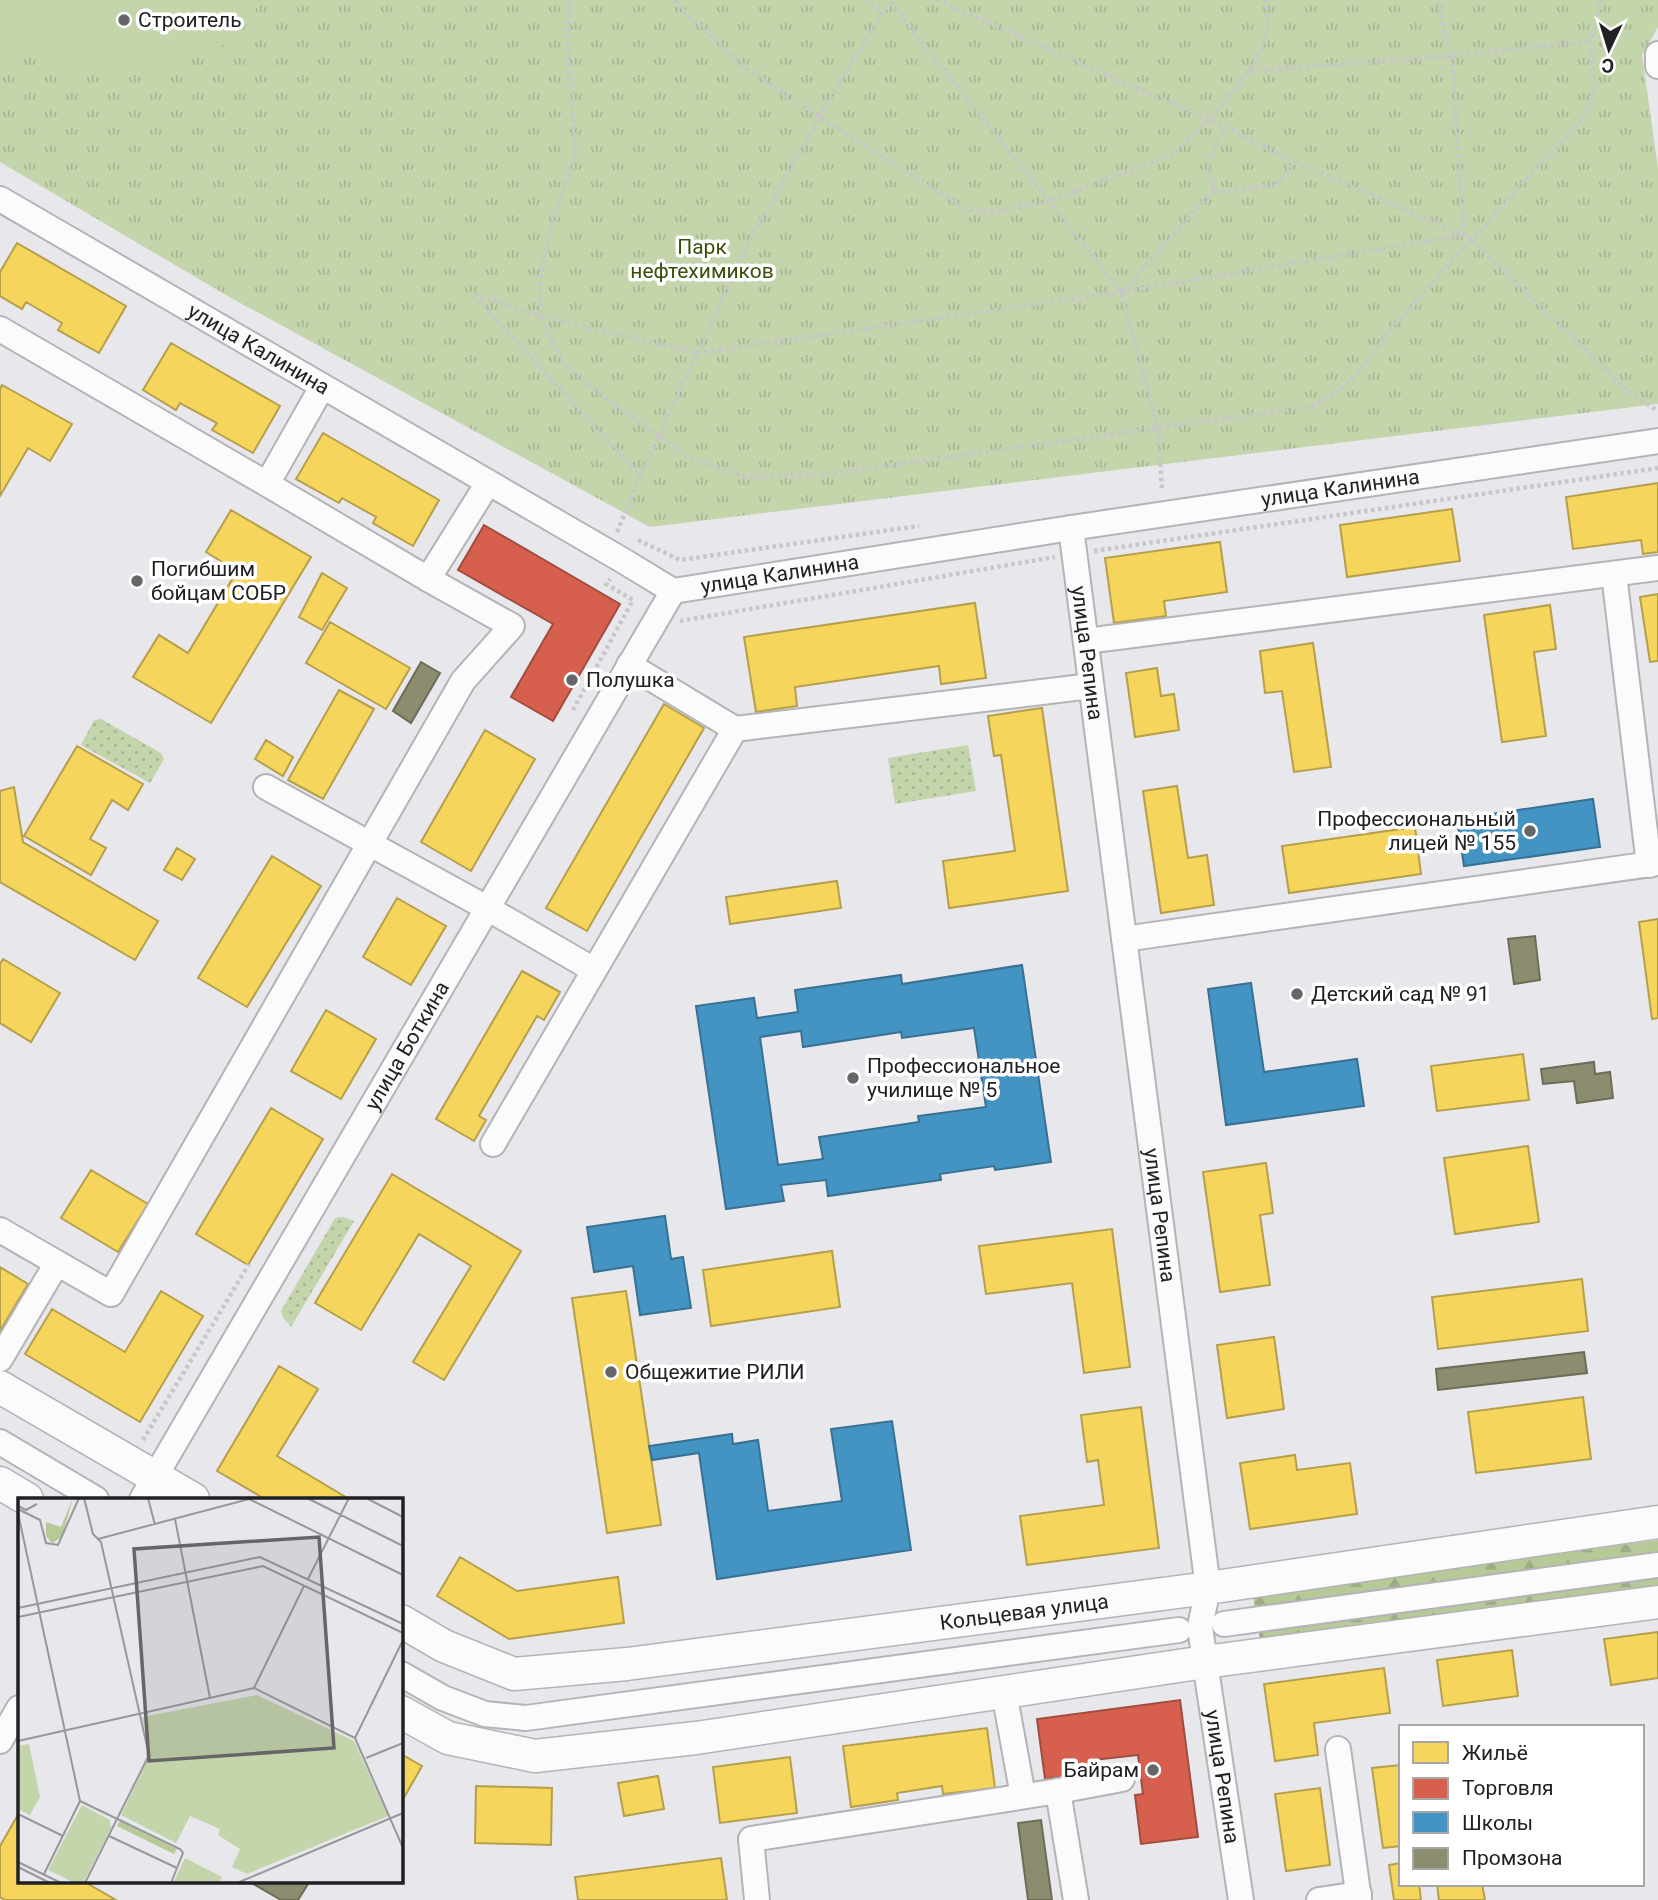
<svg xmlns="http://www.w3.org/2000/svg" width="1658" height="1900" viewBox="0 0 1658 1900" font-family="Roboto,sans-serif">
<defs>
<pattern id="grass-dots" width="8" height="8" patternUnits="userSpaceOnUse" patternTransform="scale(1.75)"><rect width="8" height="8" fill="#c4d4ab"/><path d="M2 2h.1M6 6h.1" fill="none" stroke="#a8b693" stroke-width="1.8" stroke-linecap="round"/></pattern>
<pattern id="forest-firs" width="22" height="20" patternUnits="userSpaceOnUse" patternTransform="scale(1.75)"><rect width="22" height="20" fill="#b7c997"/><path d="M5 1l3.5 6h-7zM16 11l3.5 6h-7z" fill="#9dac82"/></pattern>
<pattern id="park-tufts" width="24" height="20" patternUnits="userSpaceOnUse" patternTransform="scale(1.75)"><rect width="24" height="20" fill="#c4d4ab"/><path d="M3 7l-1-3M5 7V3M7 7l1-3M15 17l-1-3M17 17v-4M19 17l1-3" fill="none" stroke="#a8b693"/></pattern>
</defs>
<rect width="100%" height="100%" fill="#e7e7ec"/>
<path fill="url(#grass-dots)" d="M 101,719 L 161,753 L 164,759 L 150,783 L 81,745 L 94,720 Z
M 968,745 L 976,791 L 895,804 L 888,758 Z
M 343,1217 L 354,1221 L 291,1327 L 283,1317 L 281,1311 L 335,1218 Z"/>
<path fill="url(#forest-firs)" d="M 1658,1540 L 1658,1555 L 1255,1611 L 1253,1595 Z
M 1658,1571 L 1658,1587 L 1260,1642 L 1258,1626 Z"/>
<path fill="url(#park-tufts)" d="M 0,0 L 1658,0 L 1658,27 L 1642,55 L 1658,168 L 1658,404 L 650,527 L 226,295 L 0,162 Z"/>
<path fill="#c4d4ab" d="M 0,0 L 262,0 L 234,41 L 173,64 L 96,71 L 0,48 Z"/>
<path fill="#f6d55c" stroke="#b69f4b" stroke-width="2" d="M 17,243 L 126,306 L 99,353 L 58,330 L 62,323 L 26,302 L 22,309 L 0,296 L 0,272 Z
M 171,343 L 280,406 L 253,453 L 212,430 L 217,423 L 180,403 L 176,410 L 143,390 Z
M 2,385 L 72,424 L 50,461 L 28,448 L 0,496 L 0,389 Z
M 323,433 L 439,500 L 413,546 L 373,523 L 376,517 L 342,498 L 339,503 L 296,479 Z
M 1658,483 L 1658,552 L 1643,554 L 1641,540 L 1573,549 L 1566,497 Z
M 1452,509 L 1460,561 L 1347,577 L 1340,525 Z
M 231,510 L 311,557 L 211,723 L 133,677 L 159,635 L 188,653 L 237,571 L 206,552 Z
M 1220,542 L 1227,592 L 1164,601 L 1166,616 L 1114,623 L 1105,558 Z
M 322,573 L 347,588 L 322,630 L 299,617 Z
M 1658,594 L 1658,661 L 1650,662 L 1640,597 Z
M 975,603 L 986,678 L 941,684 L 939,666 L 795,687 L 797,706 L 756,712 L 744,637 Z
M 1550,605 L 1556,649 L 1534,652 L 1546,736 L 1502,742 L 1484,615 Z
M 330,622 L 410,668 L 386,709 L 306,663 Z
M 1313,643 L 1331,767 L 1294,772 L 1282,691 L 1265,693 L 1260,651 Z
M 1157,668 L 1161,696 L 1174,694 L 1179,730 L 1135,737 L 1126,673 Z
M 339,690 L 374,709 L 323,799 L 288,780 Z
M 664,704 L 704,728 L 587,931 L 546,908 Z
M 1042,708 L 1068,891 L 949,908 L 943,861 L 1015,851 L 1001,755 L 994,756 L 988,716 Z
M 485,730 L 535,759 L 471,871 L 421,842 Z
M 266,740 L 293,757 L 283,776 L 255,759 Z
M 77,746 L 143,784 L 128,810 L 112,800 L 90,839 L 106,848 L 91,875 L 24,836 Z
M 1177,786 L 1188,858 L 1207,855 L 1214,905 L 1161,913 L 1143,791 Z
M 14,787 L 23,842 L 158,921 L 135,960 L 0,882 L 0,791 Z
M 1415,827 L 1421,874 L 1289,893 L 1282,846 Z
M 177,848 L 195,859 L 182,880 L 164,870 Z
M 272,856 L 321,886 L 247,1007 L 198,978 Z
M 837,881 L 841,908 L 730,924 L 726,897 Z
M 397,898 L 446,926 L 411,985 L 363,957 Z
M 1658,919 L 1658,1018 L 1652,1019 L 1639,922 Z
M 3,959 L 60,993 L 31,1042 L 0,1023 L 0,964 Z
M 522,971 L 560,992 L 544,1020 L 537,1016 L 479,1116 L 486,1120 L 474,1141 L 436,1119 Z
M 326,1010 L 376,1039 L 341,1099 L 291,1071 Z
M 1523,1054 L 1529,1100 L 1437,1111 L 1431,1066 Z
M 271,1108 L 323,1139 L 248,1265 L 196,1234 Z
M 1528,1146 L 1539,1222 L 1455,1234 L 1444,1158 Z
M 1266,1163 L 1273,1213 L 1260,1215 L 1270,1285 L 1220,1292 L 1203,1172 Z
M 91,1170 L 148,1204 L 118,1252 L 61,1218 Z
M 392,1174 L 521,1251 L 444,1380 L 413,1362 L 471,1266 L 419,1234 L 361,1330 L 315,1303 Z
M 1112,1229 L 1130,1367 L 1084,1373 L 1072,1283 L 986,1294 L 979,1246 Z
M 832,1251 L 840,1307 L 711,1326 L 703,1270 Z
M 0,1267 L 28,1284 L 0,1331 Z
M 1582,1279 L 1588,1331 L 1438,1349 L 1432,1297 Z
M 161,1291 L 203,1316 L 140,1422 L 25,1354 L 52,1309 L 125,1352 Z
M 626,1291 L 661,1525 L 607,1533 L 572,1298 Z
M 1274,1337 L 1284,1409 L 1227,1418 L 1217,1345 Z
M 279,1366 L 318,1389 L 277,1456 L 349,1499 L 265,1499 L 217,1471 Z
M 1583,1397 L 1591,1459 L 1476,1473 L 1468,1412 Z
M 1141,1407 L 1159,1548 L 1027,1565 L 1020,1516 L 1104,1505 L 1098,1460 L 1087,1462 L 1081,1415 Z
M 1295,1455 L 1297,1470 L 1350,1463 L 1357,1514 L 1250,1529 L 1240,1463 Z
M 460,1557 L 517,1591 L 618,1577 L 624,1623 L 509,1639 L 437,1596 Z
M 1658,1632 L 1658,1678 L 1611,1685 L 1604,1639 Z
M 1512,1650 L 1518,1696 L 1443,1706 L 1437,1660 Z
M 1384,1668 L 1390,1713 L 1314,1723 L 1318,1755 L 1275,1761 L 1264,1684 Z
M 987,1728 L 995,1788 L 943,1794 L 942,1786 L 897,1793 L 898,1800 L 851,1807 L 843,1746 Z
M 401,1754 L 422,1766 L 401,1803 Z
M 790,1757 L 797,1813 L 720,1823 L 713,1767 Z
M 1401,1765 L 1401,1846 L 1383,1848 L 1372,1768 Z
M 658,1776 L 664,1809 L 624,1816 L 618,1783 Z
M 476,1786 L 552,1788 L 551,1845 L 475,1843 Z
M 1320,1788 L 1330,1865 L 1286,1871 L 1275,1794 Z
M 19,1813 L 19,1881 L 83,1881 L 116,1900 L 5,1900 L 0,1897 L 0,1846 Z
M 721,1858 L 727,1900 L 578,1900 L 575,1877 Z
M 1401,1863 L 1401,1884 L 1419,1884 L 1421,1900 L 1394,1900 L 1389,1865 Z
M 1437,1884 L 1482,1884 L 1485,1900 L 1439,1900 Z"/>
<path fill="#d6604d" stroke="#a04d40" stroke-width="2" d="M 484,525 L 620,604 L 553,721 L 511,697 L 553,624 L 458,570 Z
M 1180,1700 L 1198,1837 L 1141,1844 L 1135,1795 L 1143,1794 L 1138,1755 L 1093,1760 L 1094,1773 L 1045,1779 L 1037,1719 Z"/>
<path fill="#4393c3" stroke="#397193" stroke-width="2" fill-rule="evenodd" d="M 1593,799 L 1600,847 L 1464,866 L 1457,819 Z
M 1022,965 L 1051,1162 L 995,1170 L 994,1166 L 940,1174 L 941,1180 L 828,1196 L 826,1180 L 781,1185 L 784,1201 L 726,1209 L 696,1006 L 754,998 L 757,1018 L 798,1012 L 795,990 L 901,975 L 902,984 ZM 974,1028 L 986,1107 L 918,1116 L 919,1122 L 819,1137 L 823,1159 L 778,1165 L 760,1037 L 801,1031 L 803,1047 L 901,1032 L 902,1038 Z
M 1251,983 L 1264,1072 L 1357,1059 L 1364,1106 L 1226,1125 L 1208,989 Z
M 665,1216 L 671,1259 L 683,1257 L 691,1308 L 640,1315 L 633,1266 L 594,1272 L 587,1227 Z
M 892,1421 L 911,1550 L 717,1579 L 699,1453 L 652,1460 L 649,1446 L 732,1434 L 733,1444 L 758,1440 L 768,1511 L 842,1501 L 831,1429 Z"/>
<path fill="#8c8c6e" stroke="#6c6c58" stroke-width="2" d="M 421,662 L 440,673 L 411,723 L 393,711 Z
M 1535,936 L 1540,980 L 1514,984 L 1508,939 Z
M 1594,1062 L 1595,1074 L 1610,1072 L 1613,1098 L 1577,1103 L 1574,1081 L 1543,1084 L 1541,1069 Z
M 1584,1352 L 1587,1373 L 1438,1390 L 1436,1369 Z
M 1041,1820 L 1052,1900 L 1028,1900 L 1018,1823 Z
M 248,1881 L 303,1881 L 308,1884 L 298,1900 L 281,1900 Z"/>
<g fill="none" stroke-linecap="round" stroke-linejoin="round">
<defs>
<g id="minor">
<path d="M 1658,54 L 1658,66"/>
<path id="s1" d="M 0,199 L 622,560 L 673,591 L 1071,528 L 1658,441"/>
<path d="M 0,329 L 267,484 L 322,387"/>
<path d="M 267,484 L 428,579 L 488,483"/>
<path id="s2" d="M 1071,528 L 1208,1588 L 1200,1627 L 1205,1662 L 1241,1900"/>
<path d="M 1614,574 L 1649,865"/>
<path d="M 1086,641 L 1658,568"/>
<path d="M 735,729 L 1091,686"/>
<path d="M 266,787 L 487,908 L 594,970"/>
<path d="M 1124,939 L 1658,863"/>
<path d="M 493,1144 L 735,729 L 629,665"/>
<path d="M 0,1230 L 57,1263"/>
<path d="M 0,1359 L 57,1263 L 111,1294 L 463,681 L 512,626 L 428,579"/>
<path d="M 0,1442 L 96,1499"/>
<path id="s3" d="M 142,1499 L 673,591"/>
<path d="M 1224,1624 L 1658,1565"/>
<path d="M 401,1674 L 443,1698 L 485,1714 L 526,1718 L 1179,1630"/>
<path d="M 1004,1692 L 1023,1796"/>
<path d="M 0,1741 L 19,1708"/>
<path d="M 1338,1749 L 1359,1900"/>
<path d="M 1058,1791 L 1076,1900"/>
<path d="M 757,1900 L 751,1839 L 1058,1791 L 1122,1779"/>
<path d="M 1319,1900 L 1359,1894"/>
</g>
<g id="major">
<path d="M 0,1387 L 193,1499"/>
<path d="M 0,1483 L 27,1499"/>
<path id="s4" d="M 401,1621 L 444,1646 L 514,1674 L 627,1664 L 1208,1588 L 1658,1522"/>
<path d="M 401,1712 L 448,1738 L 535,1756 L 696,1738 L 1205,1662 L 1658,1602"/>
</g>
</defs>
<use href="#minor" stroke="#b4b4b8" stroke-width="28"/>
<use href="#major" stroke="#b4b4b8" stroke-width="35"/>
<path stroke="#c7c7c8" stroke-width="4.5" stroke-dasharray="3.5 3.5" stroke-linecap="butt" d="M 570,0 L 568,38 L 575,153 L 550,232 L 540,277 L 540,316 L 563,363 L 604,397 L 689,458 L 744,477 L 820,475 L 1315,406 L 1340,390 L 1364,367 L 1390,330 L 1518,188 L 1582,121 L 1595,88 L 1590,41 L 1601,0
M 675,0 L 677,5 L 743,66 L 819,117 L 965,209 L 995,212 L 1050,201 L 1173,154 L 1209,121 L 1249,71 L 1261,52 L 1268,29 L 1266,0
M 865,0 L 883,11
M 937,0 L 1225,127 L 1295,162 L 1464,235 L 1472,240 L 1629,392 L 1658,411
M 891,3 L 1121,292 L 1158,428 L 1162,491
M 1250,71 L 1452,56 L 1590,41
M 1214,190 L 1226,192 L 1277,184 L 1295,162
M 1122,292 L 1214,190 C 1204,161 1211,153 1225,127
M 474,294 L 540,316 L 697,353 L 1121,292 L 1464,235 L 1452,56 L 1445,36 L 1438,0
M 474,295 L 640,476
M 617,532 L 640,476 L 750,240 L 819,117 L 883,11 L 894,0
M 638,540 L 680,560 L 919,526
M 1094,551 L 1658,468
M 680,621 L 1055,557
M 573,710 L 633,600 L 606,584 L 610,579
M 143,1440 L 249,1264"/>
<use href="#minor" stroke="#fbfbfc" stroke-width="24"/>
<use href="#major" stroke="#fbfbfc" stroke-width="32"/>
</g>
<g fill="#666669" stroke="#fff" stroke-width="2.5">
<circle cx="124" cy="20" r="7"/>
<circle cx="137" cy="581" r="7"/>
<circle cx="572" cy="680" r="7"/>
<circle cx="1530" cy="831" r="7"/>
<circle cx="1297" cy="994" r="7"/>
<circle cx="853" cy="1078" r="7"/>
<circle cx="611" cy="1372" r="7"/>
<circle cx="1153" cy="1770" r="7"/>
</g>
<g text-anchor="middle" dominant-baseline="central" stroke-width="7" stroke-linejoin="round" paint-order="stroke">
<g font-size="21" fill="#212123" stroke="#fff" text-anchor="start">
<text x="138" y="20">Строитель</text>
<text x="151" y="569">Погибшим<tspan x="151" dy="24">бойцам СОБР</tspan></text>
<text x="586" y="680">Полушка</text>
<text x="1516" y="819" text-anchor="end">Профессиональный<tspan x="1516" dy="24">лицей № 155</tspan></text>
<text x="1311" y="994">Детский сад № 91</text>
<text x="867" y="1066">Профессиональное<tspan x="867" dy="24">училище № 5</tspan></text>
<text x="625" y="1372">Общежитие РИЛИ</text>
<text x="1139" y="1770" text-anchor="end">Байрам</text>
</g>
<g font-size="21" fill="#3a4f08" stroke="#fff">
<text x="702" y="247">Парк<tspan x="702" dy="24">нефтехимиков</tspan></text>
</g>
<g font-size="21" fill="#212123" stroke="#fff">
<text stroke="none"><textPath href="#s1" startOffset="299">улица Калинина</textPath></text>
<text stroke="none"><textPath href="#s1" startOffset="1454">улица Калинина</textPath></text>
<text stroke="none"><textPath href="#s1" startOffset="887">улица Калинина</textPath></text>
<text stroke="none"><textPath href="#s2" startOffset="126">улица Репина</textPath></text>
<text stroke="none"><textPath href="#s3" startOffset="525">улица Боткина</textPath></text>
<text stroke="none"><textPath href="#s2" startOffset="693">улица Репина</textPath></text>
<text stroke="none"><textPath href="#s4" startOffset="639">Кольцевая улица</textPath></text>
<text stroke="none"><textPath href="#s2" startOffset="1260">улица Репина</textPath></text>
</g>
</g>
<g transform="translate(18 1498)">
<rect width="385" height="385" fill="#e7e7ec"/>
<path d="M 55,0 L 44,39 L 34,45 L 28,38 L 28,24 L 43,29 ZM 102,323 L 159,351 L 156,356 L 99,328 Z" fill="#b7c997"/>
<path d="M 239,197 L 336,243 L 370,318 L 229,376 L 214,369 L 222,351 L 200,337 L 202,331 L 172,318 L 158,345 L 103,317 L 132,257 L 124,219 ZM 11,246 L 22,299 L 12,317 L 0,311 L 0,248 ZM 64,307 L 92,322 L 93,330 L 65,385 L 57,385 L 30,372 ZM 167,360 L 204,379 L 201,385 L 155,385 Z" fill="#c4d4ab"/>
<path d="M 305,243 L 317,245 L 328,256 L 334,315 L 320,329 L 309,332 L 286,320 L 282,260 L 289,248 Z" fill="#c4d4ab"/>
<path fill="none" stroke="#98989c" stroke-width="2" d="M 66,0 L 75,36 L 83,44 L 131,257 L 67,385M 130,0 L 137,27M 289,0 L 385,48M 348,0 L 385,19M 0,8 L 8,12 L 19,6M 0,11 L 22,22 L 28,45 L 40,47 L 61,0M 0,15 L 62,303 L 26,376M 157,21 L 192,200M 80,41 L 231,1 L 385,77M 290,81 L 331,0M 0,110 L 242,59 L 385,126M 0,119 L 245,68 L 385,135M 236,190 L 286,88M 337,240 L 385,142M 0,243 L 236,190 L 337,240 L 385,350M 348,260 L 385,245M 62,303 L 162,351 L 165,355 L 153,385M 0,316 L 45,338M 91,338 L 159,370M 0,364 L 43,385M 0,369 L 32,385M 219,385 L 385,315"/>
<path fill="#666669" fill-opacity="0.15" stroke="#666669" stroke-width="3.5" d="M 301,39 L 316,250 L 131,263 L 116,51 Z"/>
<rect width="385" height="385" fill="none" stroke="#212123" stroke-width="3.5"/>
</g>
<rect x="1399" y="1725" width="245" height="161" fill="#ffffff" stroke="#a6a6a7" stroke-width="2"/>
<rect x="1413" y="1742" width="35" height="21" fill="#f6d55c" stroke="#a6a6a7" stroke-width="2"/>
<text x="1462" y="1760" font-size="21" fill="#212123">Жильё</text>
<rect x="1413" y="1778" width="35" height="21" fill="#d6604d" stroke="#a6a6a7" stroke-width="2"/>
<text x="1462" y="1795" font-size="21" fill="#212123">Торговля</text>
<rect x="1413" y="1812" width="35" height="21" fill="#4393c3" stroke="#a6a6a7" stroke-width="2"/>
<text x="1462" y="1830" font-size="21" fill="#212123">Школы</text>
<rect x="1413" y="1848" width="35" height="21" fill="#8c8c6e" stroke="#a6a6a7" stroke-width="2"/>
<text x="1462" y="1865" font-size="21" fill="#212123">Промзона</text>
<g transform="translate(1609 49) rotate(184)" stroke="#ffffff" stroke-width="5" paint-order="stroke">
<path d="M0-5L12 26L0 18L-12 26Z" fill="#212123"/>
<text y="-10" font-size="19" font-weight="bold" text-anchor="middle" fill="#212123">С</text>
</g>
</svg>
